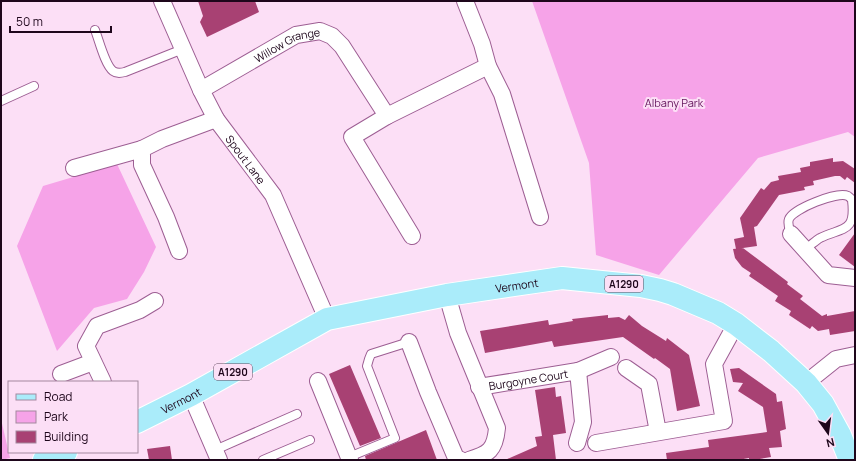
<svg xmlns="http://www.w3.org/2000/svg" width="856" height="461" viewBox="0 0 856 461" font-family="Manrope,sans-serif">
<rect width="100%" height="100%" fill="#fcdff6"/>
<path fill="#f6a3e8" d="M 532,1 L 855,1 L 855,137 L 848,132 L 758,158 L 659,275 L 596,255 L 589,163 Z
M 117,164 L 156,247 L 144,272 L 127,299 L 94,308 L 57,351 L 17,246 L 43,186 Z
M 1,419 L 10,458 L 1,460 Z"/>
<path fill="#a84173" d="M 198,1 L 255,1 L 259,12 L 207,37 L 200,22 L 203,16 Z
M 833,158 L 833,162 L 843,161 L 855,169 L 855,183 L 847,177 L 845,180 L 840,176 L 835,176 L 813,181 L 814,185 L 804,187 L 805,190 L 779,195 L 757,226 L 754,227 L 757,246 L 736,249 L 734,239 L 744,237 L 740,218 L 761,188 L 764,190 L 771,182 L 779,180 L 778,176 L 801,172 L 800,168 L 810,166 L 810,162 Z
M 855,233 L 855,267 L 839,255 Z
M 743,248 L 788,282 L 787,284 L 803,296 L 800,299 L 822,316 L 827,314 L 827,316 L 855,311 L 855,331 L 830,335 L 829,329 L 818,331 L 812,326 L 810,329 L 789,315 L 791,311 L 775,301 L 778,296 L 749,276 L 751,273 L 742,267 L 735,258 L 733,249 Z
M 608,315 L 608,318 L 619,317 L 625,320 L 629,315 L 642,326 L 666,341 L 667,338 L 689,355 L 700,406 L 677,411 L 670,369 L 655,358 L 654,359 L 623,337 L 554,347 L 552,341 L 485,353 L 480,331 L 548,320 L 549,325 L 573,321 L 572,319 Z
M 350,365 L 381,438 L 360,446 L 329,374 Z
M 739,368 L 776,394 L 777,402 L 782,401 L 786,429 L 780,431 L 782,447 L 769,448 L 771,457 L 754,460 L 749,460 L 749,458 L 738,460 L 667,460 L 666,453 L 709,447 L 708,440 L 767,432 L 763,407 L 738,391 L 743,383 L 733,382 L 730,369 Z
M 555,387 L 556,397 L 561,396 L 566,433 L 553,435 L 556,460 L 505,460 L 537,446 L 535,437 L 542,436 L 535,390 Z
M 426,430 L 437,460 L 366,460 L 365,456 Z
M 170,446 L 172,460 L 149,460 L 147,449 Z"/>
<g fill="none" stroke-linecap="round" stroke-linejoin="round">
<defs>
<path id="service" d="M 95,30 C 99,40 105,65 113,71 C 117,74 121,73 125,72 L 183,49
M 1,101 L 34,86
M 791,234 C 790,230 787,224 789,219 C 793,209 837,191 848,196 C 849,197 851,198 852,200 C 856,233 843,227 820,238 C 815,241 810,246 805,249
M 215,450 L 297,414
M 349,457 L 395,438 L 367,366 L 369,359 L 371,354 L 409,342
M 263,460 L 310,440"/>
<g id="minor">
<path id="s1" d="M 162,1 L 201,90 L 216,119 L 273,195 L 327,319"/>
<path d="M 465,1 L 482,44 L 488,66 L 502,94 L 540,217"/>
<path id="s2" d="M 201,90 L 296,35 L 320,31 L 332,36 L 342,46 L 387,116"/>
<path d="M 74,168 L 142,149"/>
<path d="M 791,234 L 828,275 L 855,278"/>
<path d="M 412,236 L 352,137 L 387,116 L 488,66"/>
<path d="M 179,251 L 166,217 L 142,165 L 142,149 L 162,139 L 216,119"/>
<path d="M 447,295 L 458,333 L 497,428 C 495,450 489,454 469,460"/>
<path d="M 409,342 L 428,392 L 456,458 L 461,460"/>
<path d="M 626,368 L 649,384 L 658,432"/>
<path d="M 578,371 L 611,357"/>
<path d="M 61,374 L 93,362"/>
<path d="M 318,381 L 350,460"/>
<path d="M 103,382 L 86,346 L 97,326 L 140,310 L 155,301"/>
<path d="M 806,383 L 836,359 L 855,355"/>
<path id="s3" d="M 479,387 L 578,371 L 583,422 L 577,443"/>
<path d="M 191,395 L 219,460"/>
<path d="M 596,443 L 724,421 L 714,364 L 736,324"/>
</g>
<g id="primary">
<path id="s4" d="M 137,422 L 191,395 L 327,319 L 447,295 L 562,278 L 641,286 L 660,290 L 673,294 L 718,313 L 736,324 L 771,351 L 806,383 L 823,404 L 840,435 L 850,460"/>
<path d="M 44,460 L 66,452"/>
</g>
</defs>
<use href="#service" stroke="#9d5e93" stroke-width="10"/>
<use href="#minor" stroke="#9d5e93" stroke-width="18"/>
<use href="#primary" stroke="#fff" stroke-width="24"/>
<use href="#service" stroke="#fff" stroke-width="8"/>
<use href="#minor" stroke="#fff" stroke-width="16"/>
<use href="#primary" stroke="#aaecfa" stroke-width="22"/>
</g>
<g text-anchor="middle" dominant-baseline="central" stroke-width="4" stroke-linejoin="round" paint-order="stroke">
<g fill="#fcdff6" stroke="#61475d" stroke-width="1">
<rect x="605" y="276" width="38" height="16" rx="3"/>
<rect x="214" y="364" width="38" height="16" rx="3"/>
</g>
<g font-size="10" font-weight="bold" fill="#1e061b">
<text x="624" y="284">A1290</text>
<text x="233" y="372">A1290</text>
</g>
<g font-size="11" fill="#1e061b" stroke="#fcdff6">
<text stroke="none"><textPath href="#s2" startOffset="98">Willow Grange</textPath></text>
<text stroke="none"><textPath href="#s1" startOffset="180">Spout Lane</textPath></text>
<text stroke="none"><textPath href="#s4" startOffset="409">Vermont</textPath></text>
<text stroke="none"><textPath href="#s3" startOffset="50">Burgoyne Court</textPath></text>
<text stroke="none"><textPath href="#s4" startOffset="49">Vermont</textPath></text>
</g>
<g font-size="11" fill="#65155d" stroke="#fcdff6">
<text x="674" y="102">Albany Park</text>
</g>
</g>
<rect width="856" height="461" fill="none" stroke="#1e061b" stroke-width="4"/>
<rect x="8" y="381" width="130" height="72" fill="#fcdff6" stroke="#a3889e"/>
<rect x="16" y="394" width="20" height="6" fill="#aaecfa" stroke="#a3889e"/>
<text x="44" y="401" font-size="12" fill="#1e061b">Road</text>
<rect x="16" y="411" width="20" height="12" fill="#f6a3e8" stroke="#a3889e"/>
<text x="44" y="421" font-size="12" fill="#1e061b">Park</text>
<rect x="16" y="431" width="20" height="12" fill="#a84173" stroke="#a3889e"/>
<text x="44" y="441" font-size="12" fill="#1e061b">Building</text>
<g transform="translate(828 433) rotate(166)" stroke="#fcdff6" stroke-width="3" paint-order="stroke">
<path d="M0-3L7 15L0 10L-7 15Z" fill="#1e061b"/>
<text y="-6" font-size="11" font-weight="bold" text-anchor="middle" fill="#1e061b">N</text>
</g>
<path d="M10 26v6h101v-6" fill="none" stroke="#1e061b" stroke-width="2"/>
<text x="16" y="26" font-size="12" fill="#1e061b" stroke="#fcdff6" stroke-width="3" paint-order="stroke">50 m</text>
</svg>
